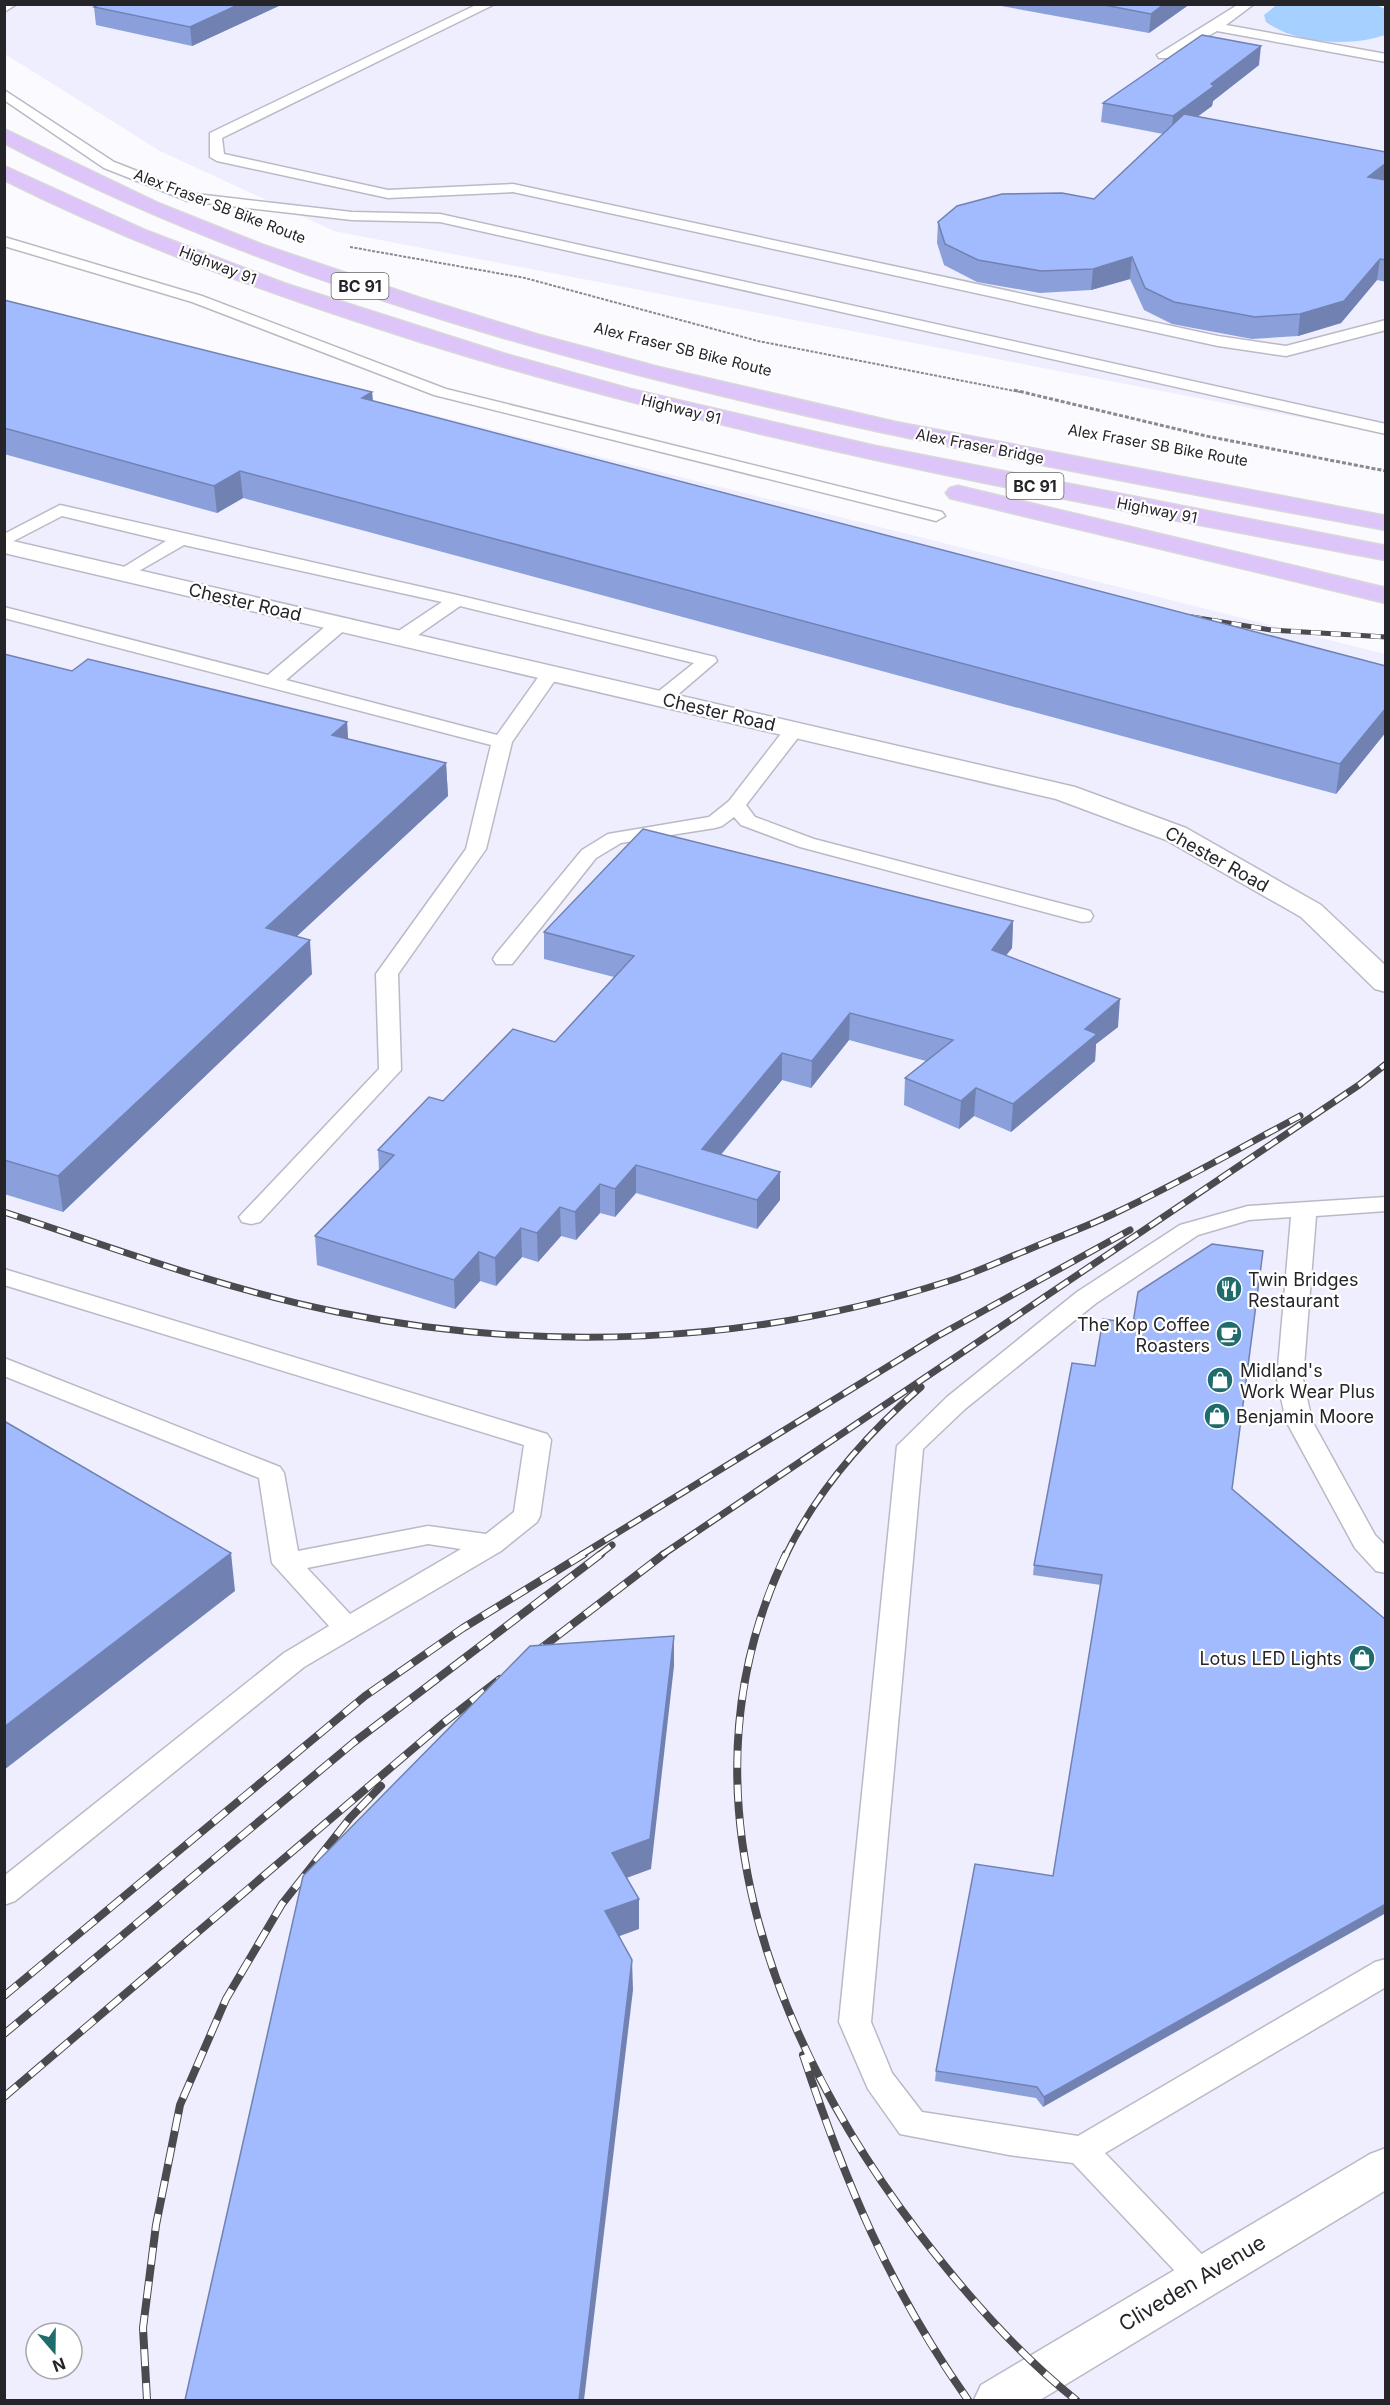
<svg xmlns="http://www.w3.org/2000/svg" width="1390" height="2405" viewBox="0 0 1390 2405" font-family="Inter,sans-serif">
<rect width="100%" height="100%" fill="#fafaff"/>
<path fill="#eeeefe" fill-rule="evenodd" d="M 4,5 L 1385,5 L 1385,434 L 334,231 L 160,151 L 5,54 Z
M 4,307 L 1385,654 L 1385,2400 L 5,2400 ZM 36,2333 L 72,2333 L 72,2369 L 36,2369 Z"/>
<path fill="#a5d0ff" d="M 1278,4 L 1378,6 L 1385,9 L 1385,35 C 1351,47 1296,44 1266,22 L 1264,15 Z"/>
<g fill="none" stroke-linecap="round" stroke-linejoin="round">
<defs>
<path id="lane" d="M 478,4 L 495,4 L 222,138 L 224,154 L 388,190 L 513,184 L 1218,336 L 1286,346 L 1386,320 L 1386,330 L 1286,356 L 1218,346 L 513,192 L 388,198 L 217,161 L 210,157 L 210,133 Z
M 1239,4 L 1254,4 L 1226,25 L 1386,54 L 1386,62 L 1217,31 L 1169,58 L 1159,58 L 1157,55 Z
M 4,90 L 114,162 L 196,194 L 352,212 L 440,214 L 1386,424 L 1386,434 L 440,222 L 352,220 L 188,201 L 104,168 L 4,100 Z
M 4,237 L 202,296 L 446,389 L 942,512 L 945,516 L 936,521 L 434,395 L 192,302 L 4,246 Z
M 60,505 L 457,595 L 715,657 L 717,661 L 668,703 L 661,705 L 651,699 L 654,695 L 694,663 L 460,606 L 408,642 L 394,642 L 392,638 L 394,634 L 442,602 L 184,545 L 125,579 L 119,578 L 116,574 L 119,570 L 166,541 L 62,516 L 4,546 L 4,534 Z
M 4,607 L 268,675 L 333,620 L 347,620 L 349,624 L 347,628 L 286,680 L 497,735 L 544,669 L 551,667 L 560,673 L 512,742 L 486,849 L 398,974 L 401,1070 L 260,1222 L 251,1224 L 242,1222 L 239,1217 L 379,1069 L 376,974 L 466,849 L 491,745 L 4,618 Z
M 794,724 L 804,730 L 746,805 L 755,817 L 814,839 L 1090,911 L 1093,916 L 1090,921 L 1082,922 L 800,847 L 741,825 L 734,817 L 722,826 L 715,828 L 621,843 L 596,858 L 512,964 L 496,964 L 493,959 L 496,954 L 582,850 L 608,834 L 709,817 L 729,801 L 787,726 Z
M 1386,1197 L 1386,1211 L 1316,1216 L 1303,1379 L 1312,1421 L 1375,1535 L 1386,1546 L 1386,1573 L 1376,1571 L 1355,1548 L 1286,1421 L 1277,1379 L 1291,1217 L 1249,1220 L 1198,1235 L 1095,1304 L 965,1409 L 923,1449 L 871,2022 L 892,2073 L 922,2112 L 1078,2136 L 1375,1962 L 1386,1959 L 1386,1987 L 1105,2153 L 1214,2267 L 1219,2277 L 1214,2287 L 1202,2292 L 1190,2287 L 1073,2163 L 1009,2155 L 900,2134 L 868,2089 L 839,2022 L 897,1446 L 947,1397 L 1077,1292 L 1180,1225 L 1248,1206 Z
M 4,1269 L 547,1434 L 551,1440 L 540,1516 L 537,1522 L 501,1551 L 304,1667 L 15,1901 L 4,1905 L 4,1876 L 284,1653 L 329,1626 L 272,1563 L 259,1478 L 4,1376 L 4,1358 L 280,1467 L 284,1473 L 298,1551 L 428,1526 L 486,1534 L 514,1512 L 524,1445 L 4,1285 ZM 428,1544 L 461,1549 L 350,1614 L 307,1568 Z"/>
<path id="street" d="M 4,539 L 1075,787 L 1186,828 L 1321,905 L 1386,966 L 1386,992 L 1375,989 L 1301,917 L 1166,840 L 1056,799 L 4,553 Z"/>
<path id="secondary" d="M 4,4 L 17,4 L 4,12 Z
M 1386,2148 L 1386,2190 L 1040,2400 L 974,2400 L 981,2385 L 1370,2154 Z"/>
<path id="highway" d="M 4,129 L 160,204 L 263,245 L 420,298 L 539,335 L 658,367 L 895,422 L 1386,516 L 1386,530 C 1075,472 763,417 461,325 C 303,277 150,220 4,143 Z
M 4,166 L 147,231 L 286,284 L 505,354 L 630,389 L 875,446 L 1386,546 L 1386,560 C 1061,499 736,440 421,342 C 279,297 138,247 4,180 Z
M 958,486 L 1386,588 L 1386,603 L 950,498 L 946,493 L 950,488 Z"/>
</defs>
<use href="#lane" stroke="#babac6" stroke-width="3"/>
<use href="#street" stroke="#babac6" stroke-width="3"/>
<use href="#secondary" stroke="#babac6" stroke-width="3"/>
<use href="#highway" stroke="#d8d8d8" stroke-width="3"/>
<path stroke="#8a898e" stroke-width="2" stroke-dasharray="3 1.5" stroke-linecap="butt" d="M 350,247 L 525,278 L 758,341 L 1020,392"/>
<path stroke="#8a898e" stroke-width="3" stroke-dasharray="4 2" stroke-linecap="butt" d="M 1014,390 L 1206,436 L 1386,471"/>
<use href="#lane" fill="#fff" fill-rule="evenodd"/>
<use href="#street" fill="#fff" fill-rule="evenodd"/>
<use href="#secondary" fill="#fff" fill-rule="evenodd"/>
<use href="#highway" fill="#ddc5f9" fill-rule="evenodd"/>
<defs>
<path id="rail-far2" d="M 1192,617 L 1271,630 L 1386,637"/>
<path id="rail-far1" d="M 4,1212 C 114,1248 223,1289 337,1312 C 539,1353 752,1345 949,1281 C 975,1273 1000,1261 1025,1251 C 1054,1238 1084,1228 1113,1214 C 1177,1184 1238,1149 1300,1116
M 581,1555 L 936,1337 L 1130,1230
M 599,1555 L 612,1545
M 662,1555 L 1359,1085 L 1386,1064
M 786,1555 C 817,1490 867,1434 921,1387"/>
<path id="rail" d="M 786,1554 C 674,1788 771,2038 918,2232 C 965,2293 1015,2351 1076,2400
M 531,1656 L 664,1554
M 4,1996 L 365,1696 L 463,1628 L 584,1554
M 4,2034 L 353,1743 L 601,1554
M 803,2055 C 846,2184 889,2288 968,2400
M 4,2097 L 442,1724 L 500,1679
M 147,2400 L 143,2328 L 156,2225 L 180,2105 L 226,1999 L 282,1904 L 350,1818 L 381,1786"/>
</defs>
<use href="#rail-far2" stroke="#4b4a4f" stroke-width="5"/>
<use href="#rail-far1" stroke="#4b4a4f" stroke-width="7"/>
<use href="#rail" stroke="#4b4a4f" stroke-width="8"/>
<use href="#rail-far2" stroke="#fff" stroke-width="4" stroke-dasharray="10" stroke-linecap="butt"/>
<use href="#rail-far1" stroke="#fff" stroke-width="4.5" stroke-dasharray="14" stroke-linecap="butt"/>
<use href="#rail" stroke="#fff" stroke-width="6" stroke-dasharray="17" stroke-linecap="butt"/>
</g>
<path fill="#8ba0da" d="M 283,4 L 192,46 L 96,25 L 94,7 Z
M 990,4 L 1190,4 L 1149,33 Z
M 1259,65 L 1213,101 L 1212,106 L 1197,117 L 1386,152 L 1386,282 L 1377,280 L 1341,323 L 1298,336 L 1252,339 L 1172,324 L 1144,310 L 1130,279 L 1091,290 L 1040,293 L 977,282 L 944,265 L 937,243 L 938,222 L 1094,199 L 1163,134 L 1101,122 L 1103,103 Z
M 4,300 L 372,392 L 373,401 L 1386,666 L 1386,732 L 1336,794 L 243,498 L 217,513 L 4,454 Z
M 4,654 L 72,671 L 347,722 L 348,739 L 446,763 L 448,796 L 297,936 L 312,974 L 63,1212 L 4,1194 Z
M 1013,921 L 1012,948 L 1006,955 L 1118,1027 L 1096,1044 L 1095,1061 L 1011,1132 L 974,1116 L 959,1129 L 904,1105 L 905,1078 L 926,1061 L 849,1040 L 811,1088 L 782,1080 L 721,1155 L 780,1200 L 757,1229 L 636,1193 L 615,1217 L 600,1213 L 576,1240 L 561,1236 L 538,1262 L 522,1257 L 496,1286 L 480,1281 L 455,1309 L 317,1265 L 315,1236 L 379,1170 L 378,1150 L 443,1101 L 555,1042 L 614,977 L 544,959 L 544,932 Z
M 1133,1323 L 1043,2107 L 1036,2098 L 935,2081 L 936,2071 L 1053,1876 L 1101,1585 L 1033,1575 L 1034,1565 L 1095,1366 Z"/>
<path fill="#7182b2" d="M 240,4 L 283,4 L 192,46 L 190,27 Z
M 1164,4 L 1190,4 L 1149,33 L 1151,14 Z
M 1261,46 L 1259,65 L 1213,101 L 1212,106 L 1171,136 L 1173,116 L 1211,84 Z
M 1386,163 L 1386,181 L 1368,177 Z
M 1132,257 L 1130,279 L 1091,290 L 1093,269 Z
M 1380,259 L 1377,280 L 1341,323 L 1298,336 L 1300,314 Z
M 372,392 L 374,419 L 362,398 Z
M 240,471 L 243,498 L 217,513 L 214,486 Z
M 1386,708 L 1386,732 L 1336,794 L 1340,764 Z
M 347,722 L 349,754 L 332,735 Z
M 446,763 L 448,796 L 269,962 L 266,928 Z
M 1013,921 L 1012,948 L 990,976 L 992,950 Z
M 310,940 L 312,974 L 63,1212 L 58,1176 Z
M 1120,999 L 1118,1027 L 1096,1044 L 1095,1061 L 1011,1132 L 1013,1104 L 1085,1029 Z
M 850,1013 L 849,1040 L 811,1088 L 812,1061 Z
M 782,1053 L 782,1080 L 702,1177 L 702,1149 Z
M 976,1088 L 974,1116 L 959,1129 L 961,1101 Z
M 636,1165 L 636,1193 L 615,1217 L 615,1189 Z
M 780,1172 L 780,1200 L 757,1229 L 757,1200 Z
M 600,1184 L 600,1213 L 576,1240 L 575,1212 Z
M 560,1207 L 561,1236 L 538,1262 L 537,1233 Z
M 521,1228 L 522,1257 L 496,1286 L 495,1258 Z
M 479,1252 L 480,1281 L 455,1309 L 454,1280 Z
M 231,1553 L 235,1591 L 4,1770 L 4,1727 Z
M 674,1636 L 674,1666 L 651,1869 L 613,1883 L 612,1853 Z
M 639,1899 L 639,1929 L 606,1941 L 605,1911 Z
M 1386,1904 L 1386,1913 L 1043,2107 L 1044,2097 Z
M 632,1960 L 633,1990 L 584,2400 L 579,2400 Z"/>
<path fill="#a2bafe" stroke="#7182b2" stroke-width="1.5" d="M 99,4 L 240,4 L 190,27 L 94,7 Z
M 1099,4 L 1164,4 L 1151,14 Z
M 1202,35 L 1261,46 L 1211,84 L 1214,86 L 1173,116 L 1103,103 Z
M 1184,114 L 1386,152 L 1386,163 L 1368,177 L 1386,180 L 1386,260 L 1380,259 L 1344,301 L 1300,314 L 1255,317 L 1174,302 L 1145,288 L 1132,257 L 1093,269 L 1041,271 L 978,260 L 945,244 L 938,222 L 957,206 L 1002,194 L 1062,193 L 1094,199 Z
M 4,300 L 372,392 L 362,398 L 1386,666 L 1386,708 L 1340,764 L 240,471 L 214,486 L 4,428 Z
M 4,654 L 72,671 L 88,659 L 347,722 L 332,735 L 446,763 L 266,928 L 310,940 L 58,1176 L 4,1160 Z
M 643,829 L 1013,921 L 992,950 L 1120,999 L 1085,1029 L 1097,1034 L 1013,1104 L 976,1088 L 961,1101 L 905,1078 L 953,1040 L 850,1013 L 812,1061 L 782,1053 L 702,1149 L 780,1172 L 757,1200 L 636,1165 L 615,1189 L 600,1184 L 575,1212 L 560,1207 L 537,1233 L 521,1228 L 495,1258 L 479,1252 L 454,1280 L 315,1236 L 394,1155 L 378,1150 L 429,1097 L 443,1101 L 513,1029 L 555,1042 L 634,956 L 544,932 Z
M 1212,1244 L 1263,1251 L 1232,1489 L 1386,1620 L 1386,1904 L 1044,2097 L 1037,2087 L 936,2071 L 975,1864 L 1053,1876 L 1102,1575 L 1034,1565 L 1072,1363 L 1095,1366 L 1103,1319 L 1133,1323 L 1138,1292 Z
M 4,1421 L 231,1553 L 4,1727 Z
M 674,1636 L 650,1839 L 612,1853 L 639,1899 L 605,1911 L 632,1960 L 579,2400 L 185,2400 L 303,1876 L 530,1646 Z"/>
<defs>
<symbol id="restaurant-disc" viewBox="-11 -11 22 22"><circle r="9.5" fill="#206c6c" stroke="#fff"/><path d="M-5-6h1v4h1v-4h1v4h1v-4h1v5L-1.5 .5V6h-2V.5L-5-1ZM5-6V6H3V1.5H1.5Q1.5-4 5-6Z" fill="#fff"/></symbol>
<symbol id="cafe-disc" viewBox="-11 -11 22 22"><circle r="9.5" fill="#206c6c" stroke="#fff"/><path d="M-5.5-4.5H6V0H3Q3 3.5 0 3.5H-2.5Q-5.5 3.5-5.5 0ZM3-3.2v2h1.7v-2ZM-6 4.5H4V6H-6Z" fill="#fff"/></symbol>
<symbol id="shop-disc" viewBox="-11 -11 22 22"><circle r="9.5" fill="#206c6c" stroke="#fff"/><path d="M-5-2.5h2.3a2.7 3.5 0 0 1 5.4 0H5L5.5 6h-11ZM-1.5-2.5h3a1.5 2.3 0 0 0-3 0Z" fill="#fff"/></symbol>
</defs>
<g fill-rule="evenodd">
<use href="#restaurant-disc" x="1214" y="1274" width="30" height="30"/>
<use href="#cafe-disc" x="1214" y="1319" width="30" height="30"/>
<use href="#shop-disc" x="1205" y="1365" width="30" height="30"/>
<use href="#shop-disc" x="1202" y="1401" width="30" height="30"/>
<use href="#shop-disc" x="1347" y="1643" width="30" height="30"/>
</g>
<g text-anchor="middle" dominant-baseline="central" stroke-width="4.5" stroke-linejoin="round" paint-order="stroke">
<g font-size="15" fill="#252429" stroke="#fff">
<text transform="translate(220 206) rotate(21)">Alex Fraser SB Bike Route</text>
<text transform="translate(218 265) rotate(21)">Highway 91</text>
<text transform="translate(683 349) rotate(14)">Alex Fraser SB Bike Route</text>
<text transform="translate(681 409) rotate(14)">Highway 91</text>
<text transform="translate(1158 445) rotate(10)">Alex Fraser SB Bike Route</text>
<text transform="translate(980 446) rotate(11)">Alex Fraser Bridge</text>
<text transform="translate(1157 510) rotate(11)">Highway 91</text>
</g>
<g fill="#fff" stroke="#666669" stroke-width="1.5">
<rect x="331.5" y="273" width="57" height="26" rx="4.5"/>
<rect x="1006.5" y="473" width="57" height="26" rx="4.5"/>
</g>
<g font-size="16" font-weight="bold" fill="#252429">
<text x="360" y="286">BC 91</text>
<text x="1035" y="486">BC 91</text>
</g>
<g font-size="18" fill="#252429" stroke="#fff">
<text transform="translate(245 602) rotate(13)">Chester Road</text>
<text transform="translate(719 712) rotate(13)">Chester Road</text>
<text transform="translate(1217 859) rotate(29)">Chester Road</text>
</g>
<g font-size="18" fill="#252429" stroke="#fff" text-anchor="start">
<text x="1248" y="1279">Twin Bridges<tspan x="1248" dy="21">Restaurant</tspan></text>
<text x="1210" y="1324" text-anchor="end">The Kop Coffee<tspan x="1210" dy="21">Roasters</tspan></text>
<text x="1240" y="1370">Midland's<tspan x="1240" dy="21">Work Wear Plus</tspan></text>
<text x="1236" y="1416">Benjamin Moore</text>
<text x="1342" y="1658" text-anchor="end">Lotus LED Lights</text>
</g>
<g font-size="21" fill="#252429" stroke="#fff">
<text transform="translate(1192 2283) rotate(-31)">Cliveden Avenue</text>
</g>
</g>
<rect width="1390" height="2405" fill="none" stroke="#252429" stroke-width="12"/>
<g transform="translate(54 2351) rotate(160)"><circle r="28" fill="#ffffff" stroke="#a8a7a9" stroke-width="1.5"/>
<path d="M0-4.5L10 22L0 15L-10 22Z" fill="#206c6c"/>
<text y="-9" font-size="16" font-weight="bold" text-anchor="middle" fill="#252429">N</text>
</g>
</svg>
